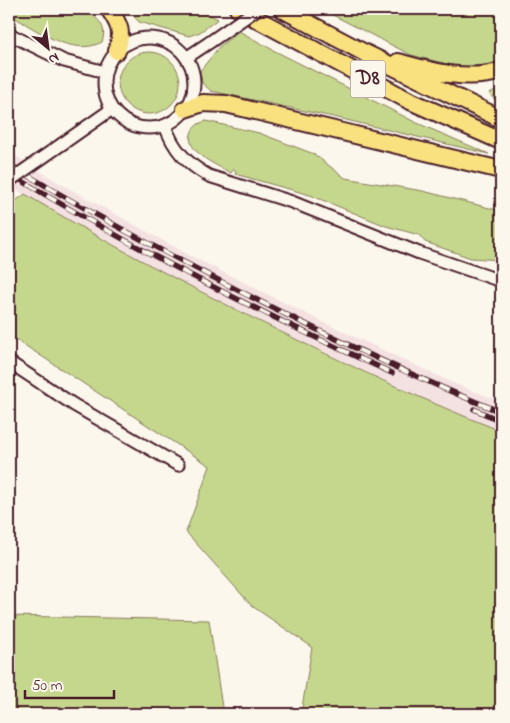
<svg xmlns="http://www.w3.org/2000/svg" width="510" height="723" viewBox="0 0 510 723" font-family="'Indie Flower',sans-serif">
<rect width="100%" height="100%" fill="#fbf7ec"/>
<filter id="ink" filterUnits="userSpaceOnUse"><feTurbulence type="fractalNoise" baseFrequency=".02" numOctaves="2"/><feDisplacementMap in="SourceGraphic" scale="10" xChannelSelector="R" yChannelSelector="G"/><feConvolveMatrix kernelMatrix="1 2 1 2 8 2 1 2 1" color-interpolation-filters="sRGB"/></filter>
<g filter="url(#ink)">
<path fill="#f4e1e2" d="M 9,152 L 61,184 L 189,255 L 319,320 L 451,382 L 501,402 L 501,431 L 440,407 L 307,344 L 176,280 L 47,208 L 9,185 Z"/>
<path fill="#c5d78c" stroke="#887b5c" d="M 9,9 L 84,9 C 97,18 108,25 102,42 C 72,58 36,29 10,15 Z
M 127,9 L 199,9 L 218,19 L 200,32 L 189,36 L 139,22 Z
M 321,9 L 501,9 L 501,64 L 490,67 L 489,65 L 459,67 L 411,55 Z
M 239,31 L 273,50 L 417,123 L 489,154 L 338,118 L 211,91 L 202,83 L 200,71 L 219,47 Z
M118 83a31 31 0 1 1 62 0a31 31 0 1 1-62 0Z
M 501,88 L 501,101 L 493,98 L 489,93 Z
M 206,121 L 259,133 L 314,154 L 345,178 L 423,191 L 501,211 L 501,260 L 471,258 L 425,242 L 419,235 L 386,226 L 310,195 L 235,174 L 236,171 L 234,169 L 231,173 C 218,166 185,152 191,134 C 193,126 199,123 206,121 Z
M 25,194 C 104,242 186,285 269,326 C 346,364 422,400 501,431 L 501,714 L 301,714 L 312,647 L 252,606 L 186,532 L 210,466 L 9,335 L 9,206 Z
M 9,616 L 209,620 L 223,714 L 9,714 Z"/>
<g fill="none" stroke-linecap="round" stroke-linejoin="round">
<defs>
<path id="minor" d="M 9,34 L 64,61 L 105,72
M104 83a45 45 0 1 1 90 0a45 45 0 1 1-90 0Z
M 186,58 L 210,42
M 165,125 C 173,149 187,164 209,176 L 292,202 L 419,253 L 501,281
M 62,144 L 112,109
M 9,362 L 74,405 L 178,465"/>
<path id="highway" d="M 109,9 C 120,25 123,32 117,51
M 238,9 L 408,100 L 501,141
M 282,9 L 363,52 L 501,119
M 398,62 C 431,71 467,82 501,71
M 185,109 L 203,103 L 226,104 L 501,170"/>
</defs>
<use href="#minor" stroke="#4a1f2b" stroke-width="15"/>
<use href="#highway" stroke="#4a1f2b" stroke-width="20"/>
<use href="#minor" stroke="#fbf7ec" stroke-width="11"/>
<use href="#highway" stroke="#fae180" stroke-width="16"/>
<defs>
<path id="rail" d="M 9,164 C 98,218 191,267 285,314 C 356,349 427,383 501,412
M 9,173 C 132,248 260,313 392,373
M 474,409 L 501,421"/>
</defs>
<use href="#rail" stroke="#4a1f2b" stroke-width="5.5"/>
<use href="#rail" stroke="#fbf7ec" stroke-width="4" stroke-dasharray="11" stroke-linecap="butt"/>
<defs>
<path id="minor-bridge" d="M 210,42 L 257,9
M 9,181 L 62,144"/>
</defs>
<use href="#minor-bridge" stroke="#4a1f2b" stroke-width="15" stroke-linecap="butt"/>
<use href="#minor-bridge" stroke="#fbf7ec" stroke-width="11"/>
</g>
</g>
<g text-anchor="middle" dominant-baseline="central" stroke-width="4.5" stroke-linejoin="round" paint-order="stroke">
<rect fill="#fbf7ec" stroke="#7f6065" stroke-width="1" x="350.5" y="60.5" width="35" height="37" rx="4"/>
<g font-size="21" font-weight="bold" fill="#4a1f2b">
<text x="368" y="79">D8</text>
</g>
</g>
<rect width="510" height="723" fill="none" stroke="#fbf7ec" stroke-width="30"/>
<rect x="15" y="15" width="480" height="693" fill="none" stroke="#4a1f2b" stroke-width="2" filter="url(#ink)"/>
<g transform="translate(48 48) rotate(151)" stroke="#fbf7ec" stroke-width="4" paint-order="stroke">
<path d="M0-4L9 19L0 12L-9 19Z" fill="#4a1f2b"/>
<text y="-8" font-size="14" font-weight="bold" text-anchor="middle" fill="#4a1f2b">N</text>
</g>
<path d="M25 690v8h89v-8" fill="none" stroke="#4a1f2b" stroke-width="2.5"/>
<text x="32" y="690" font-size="15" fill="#4a1f2b" stroke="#fbf7ec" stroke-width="4" paint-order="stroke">50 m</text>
</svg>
